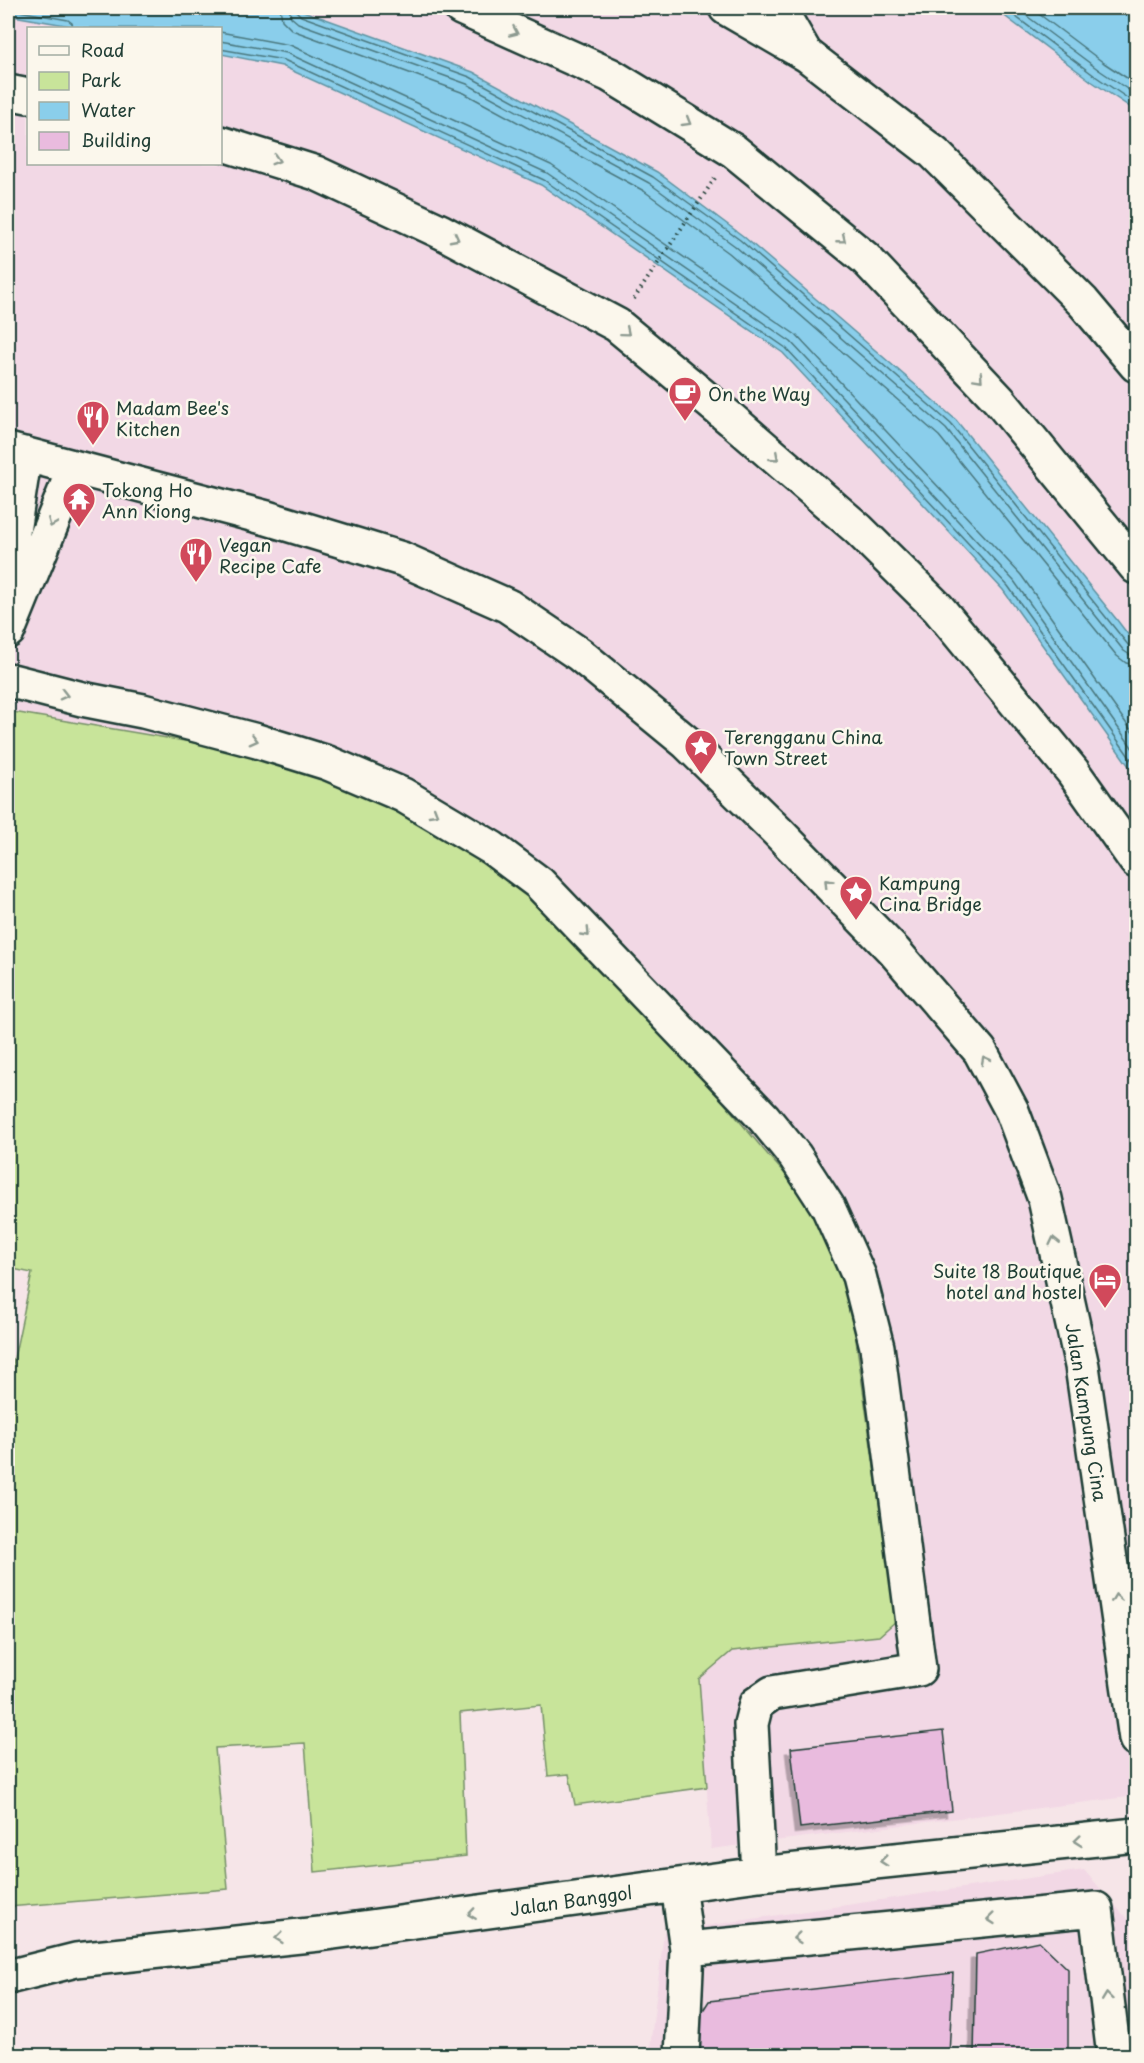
<svg xmlns="http://www.w3.org/2000/svg" width="1144" height="2063" viewBox="0 0 1144 2063" font-family="'Playpen Sans',sans-serif">
<defs>
<filter id="shadow"><feDropShadow dx="-5.5" dy="5.5" stdDeviation="0" flood-color="#0004"/></filter>
</defs>
<rect width="100%" height="100%" fill="#f6e5e8"/>
<filter id="ink" filterUnits="userSpaceOnUse"><feTurbulence type="fractalNoise" baseFrequency=".0167" numOctaves="2"/><feDisplacementMap in="SourceGraphic" scale="12" xChannelSelector="R" yChannelSelector="G"/><feConvolveMatrix kernelMatrix="1 2 1 2 8 2 1 2 1" color-interpolation-filters="sRGB"/></filter>
<g filter="url(#ink)">
<path fill="#f2d8e5" d="M 295,8 L 994,8 L 1091,81 L 1136,111 L 1136,645 L 956,420 L 743,236 L 657,172 L 473,72 Z
M 8,15 L 82,28 L 28,28 L 28,164 L 220,164 L 221,54 L 282,66 L 541,185 L 783,353 L 1003,590 L 1136,776 L 1136,1796 L 711,1849 L 699,1679 L 732,1651 L 878,1636 L 896,1621 L 851,1305 L 822,1215 L 768,1155 L 232,749 L 8,711 Z
M 1084,1870 L 1129,1921 L 1136,1999 L 1136,2055 L 649,2056 L 664,1932 Z"/>
<path fill="#c8e49a" stroke="#749067" stroke-width="1.5" d="M 13,712 L 232,749 L 334,782 L 424,825 L 532,892 L 674,1043 L 768,1155 L 822,1215 L 851,1305 L 896,1621 L 879,1636 L 732,1651 L 699,1679 L 707,1787 L 575,1805 L 569,1774 L 548,1776 L 541,1705 L 460,1713 L 466,1856 L 315,1872 L 305,1743 L 215,1748 L 228,1889 L 8,1907 L 8,1387 L 32,1273 L 8,1268 L 8,739 Z"/>
<path fill="#8aceeb" stroke="#5f94a2" stroke-width="1.5" d="M 8,8 L 295,8 L 473,72 L 657,172 L 743,236 L 956,420 L 1117,620 L 1136,645 L 1136,776 L 1003,590 L 783,353 L 541,185 L 282,66 L 221,54 L 220,28 L 82,28 L 8,15 Z
M 994,8 L 1136,8 L 1136,111 L 1091,81 Z"/>
<g fill="none" stroke-linecap="round" stroke-linejoin="round">
<path stroke="#4a777d" stroke-width="1.5" d="M 280,8 L 282,20 L 292,30 L 464,93 L 644,191 L 729,253 L 939,436 L 1117,656 L 1126,663 L 1136,665
M 289,8 L 291,17 L 298,23 L 467,84 L 649,183 L 735,246 L 946,429 L 1124,651 L 1130,655 L 1136,656
M 296,8 L 297,12 L 301,16 L 470,77 L 653,177 L 740,240 L 951,424 L 1129,646 L 1136,648
M 1004,8 L 1095,76 L 1136,104
M 1016,8 L 1099,70 L 1136,95
M 1031,8 L 1104,63 L 1136,84
M 8,9 L 68,20 L 72,23 L 73,28
M 220,32 L 290,45 L 551,165 L 796,335 L 1021,575 L 1136,737
M 220,41 L 287,53 L 547,173 L 791,342 L 1014,581 L 1136,753
M 220,49 L 284,60 L 544,180 L 786,348 L 1008,586 L 1136,766"/>
</g>
<path fill="#e9bbde" stroke="#1f3d34" stroke-width="1.5" filter="url(#shadow)" d="M 943,1731 L 952,1811 L 800,1828 L 791,1748 Z
M 1039,1941 L 1068,1969 L 1068,2056 L 974,2056 L 976,1954 Z
M 953,1973 L 949,2056 L 695,2056 L 695,2023 L 709,2001 Z"/>
<g fill="none" stroke-linecap="round" stroke-linejoin="round">
<defs>
<path id="minor" d="M 461,8 L 610,75 L 734,151 L 865,258 L 999,400 L 1136,567
M 726,8 L 807,55 L 934,153 L 1083,302 L 1136,365
M 779,8 L 805,53
M 8,92 L 28,96
M 220,143 L 316,173 L 442,232 L 617,325 L 732,420 L 858,529 L 938,608 L 1073,772 L 1136,861
M 8,450 L 267,518 L 402,559 L 508,606 L 579,654 L 686,742 L 777,831 L 894,951 L 980,1051 L 1012,1111 L 1045,1199 L 1082,1366 L 1136,1739
M 8,564 L 25,454
M 8,631 L 74,469
M 8,680 L 82,699 L 143,711 L 257,741 L 328,763 L 403,795 L 492,848 L 539,883 L 764,1118 L 795,1156 L 828,1207 L 859,1276 L 877,1347 L 919,1669 L 772,1693 L 756,1704 L 751,1724 L 759,1874
M 678,1886 L 687,1949 L 682,2056
M 687,1949 L 1096,1909 L 1114,2056
M 8,1977 L 76,1960 L 319,1934 L 759,1874 L 1136,1835"/>
</defs>
<use href="#minor" stroke="#1f3d34" stroke-width="38"/>
<path stroke="#1f3d34" stroke-width="4" stroke-dasharray="1.5 4.5" stroke-linecap="butt" d="M 634,299 L 715,178"/>
<use href="#minor" stroke="#fbf7ec" stroke-width="33"/>
</g>
<defs><path id="oneway-chevron" d="M-2-3.5L2.5 0L-2 3.5" fill="none" stroke-width="1.6" stroke-linecap="round" stroke-linejoin="round" transform="scale(1.5)"/></defs>
<g stroke="#8d9a90">
<use href="#oneway-chevron" transform="translate(514 32) rotate(24)"/>
<use href="#oneway-chevron" transform="translate(687 122) rotate(31)"/>
<use href="#oneway-chevron" transform="translate(276 160) rotate(17)"/>
<use href="#oneway-chevron" transform="translate(455 238) rotate(28)"/>
<use href="#oneway-chevron" transform="translate(842 239) rotate(39)"/>
<use href="#oneway-chevron" transform="translate(626 332) rotate(40)"/>
<use href="#oneway-chevron" transform="translate(979 378) rotate(47)"/>
<use href="#oneway-chevron" transform="translate(775 457) rotate(41)"/>
<use href="#oneway-chevron" transform="translate(52 523) rotate(112)"/>
<use href="#oneway-chevron" transform="translate(64 695) rotate(14)"/>
<use href="#oneway-chevron" transform="translate(254 740) rotate(15)"/>
<use href="#oneway-chevron" transform="translate(434 813) rotate(31)"/>
<use href="#oneway-chevron" transform="translate(828 883) rotate(-134)"/>
<use href="#oneway-chevron" transform="translate(586 933) rotate(46)"/>
<use href="#oneway-chevron" transform="translate(985 1060) rotate(-118)"/>
<use href="#oneway-chevron" transform="translate(1054 1241) rotate(-103)"/>
<use href="#oneway-chevron" transform="translate(1116 1598) rotate(-98)"/>
<use href="#oneway-chevron" transform="translate(1078 1841) rotate(174)"/>
<use href="#oneway-chevron" transform="translate(884 1861) rotate(174)"/>
<use href="#oneway-chevron" transform="translate(472 1914) rotate(172)"/>
<use href="#oneway-chevron" transform="translate(991 1919) rotate(174)"/>
<use href="#oneway-chevron" transform="translate(279 1938) rotate(174)"/>
<use href="#oneway-chevron" transform="translate(797 1938) rotate(174)"/>
<use href="#oneway-chevron" transform="translate(1107 1997) rotate(-97)"/>
</g>
</g>
<defs>
<symbol id="cafe-pin" viewBox="-11 -11 22 30"><path d="M0 17L-7.5 6A9.5 9.5 0 1 1 7.5 6Z" fill="#d1495b" stroke="#fbf7ec"/><path d="M-5.5-4.5H6V0H3Q3 3.5 0 3.5H-2.5Q-5.5 3.5-5.5 0ZM3-3.2v2h1.7v-2ZM-6 4.5H4V6H-6Z" fill="#fff"/></symbol>
<symbol id="restaurant-pin" viewBox="-11 -11 22 30"><path d="M0 17L-7.5 6A9.5 9.5 0 1 1 7.5 6Z" fill="#d1495b" stroke="#fbf7ec"/><path d="M-5-6h1v4h1v-4h1v4h1v-4h1v5L-1.5 .5V6h-2V.5L-5-1ZM5-6V6H3V1.5H1.5Q1.5-4 5-6Z" fill="#fff"/></symbol>
<symbol id="temple-pin" viewBox="-11 -11 22 30"><path d="M0 17L-7.5 6A9.5 9.5 0 1 1 7.5 6Z" fill="#d1495b" stroke="#fbf7ec"/><path d="M0-6L5-2H3V0L6.5 2.5H4V6H1.5V3h-3V6H-4V2.5H-6.5L-3 0V-2H-5Z" fill="#fff"/></symbol>
<symbol id="sight-pin" viewBox="-11 -11 22 30"><path d="M0 17L-7.5 6A9.5 9.5 0 1 1 7.5 6Z" fill="#d1495b" stroke="#fbf7ec"/><path d="M0-6L1.8-2.2L6-1.7L2.9 1.2L3.7 5.4L0 3.3L-3.7 5.4L-2.9 1.2L-6-1.7L-1.8-2.2Z" fill="#fff"/></symbol>
<symbol id="hotel-pin" viewBox="-11 -11 22 30"><path d="M0 17L-7.5 6A9.5 9.5 0 1 1 7.5 6Z" fill="#d1495b" stroke="#fbf7ec"/><path d="M-6-4.5h1.5V1H6V5H4.5V3h-9V5H-6ZM-4 0a1.8 1.8 0 1 1 3.6 0ZM.5 0V-2.5h3Q6-2.5 6 0Z" fill="#fff"/></symbol>
</defs>
<g fill-rule="evenodd">
<use href="#cafe-pin" x="666" y="374" width="38" height="52"/>
<use href="#restaurant-pin" x="74" y="398" width="38" height="52"/>
<use href="#temple-pin" x="60" y="480" width="38" height="52"/>
<use href="#restaurant-pin" x="177" y="535" width="38" height="52"/>
<use href="#sight-pin" x="682" y="727" width="38" height="52"/>
<use href="#sight-pin" x="837" y="873" width="38" height="52"/>
<use href="#hotel-pin" x="1086" y="1261" width="38" height="52"/>
</g>
<g text-anchor="middle" dominant-baseline="central" stroke-width="5" stroke-linejoin="round" paint-order="stroke">
<g font-size="18" fill="#1f3d34" stroke="#fbf7ec" text-anchor="start">
<text x="708" y="393">On the Way</text>
<text x="116" y="407">Madam Bee's<tspan x="116" dy="21">Kitchen</tspan></text>
<text x="102" y="489">Tokong Ho<tspan x="102" dy="21">Ann Kiong</tspan></text>
<text x="219" y="544">Vegan<tspan x="219" dy="21">Recipe Cafe</tspan></text>
<text x="724" y="736">Terengganu China<tspan x="724" dy="21">Town Street</tspan></text>
<text x="879" y="882">Kampung<tspan x="879" dy="21">Cina Bridge</tspan></text>
<text x="1082" y="1270" text-anchor="end">Suite 18 Boutique<tspan x="1082" dy="21">hotel and hostel</tspan></text>
</g>
<g font-size="18" fill="#1f3d34" stroke="#fbf7ec">
<text transform="translate(1087 1412) rotate(81)">Jalan Kampung Cina</text>
<text transform="translate(571 1900) rotate(-8)">Jalan Banggol</text>
</g>
</g>
<rect width="1144" height="2063" fill="none" stroke="#fbf7ec" stroke-width="30"/>
<rect x="15" y="15" width="1114" height="2033" fill="none" stroke="#1f3d34" stroke-width="2" filter="url(#ink)"/>
<rect x="27" y="27" width="195" height="138" fill="#fbf7ec" stroke="#a3ada2" stroke-width="1.5"/>
<rect x="39" y="46" width="30" height="9" fill="#fbf7ec" stroke="#a3ada2" stroke-width="1.5"/>
<text x="81" y="57" font-size="18" fill="#1f3d34">Road</text>
<rect x="39" y="72" width="30" height="18" fill="#c8e49a" stroke="#a3ada2" stroke-width="1.5"/>
<text x="81" y="87" font-size="18" fill="#1f3d34">Park</text>
<rect x="39" y="102" width="30" height="18" fill="#8aceeb" stroke="#a3ada2" stroke-width="1.5"/>
<text x="81" y="117" font-size="18" fill="#1f3d34">Water</text>
<rect x="39" y="132" width="30" height="18" fill="#e9bbde" stroke="#a3ada2" stroke-width="1.5"/>
<text x="81" y="147" font-size="18" fill="#1f3d34">Building</text>
</svg>
